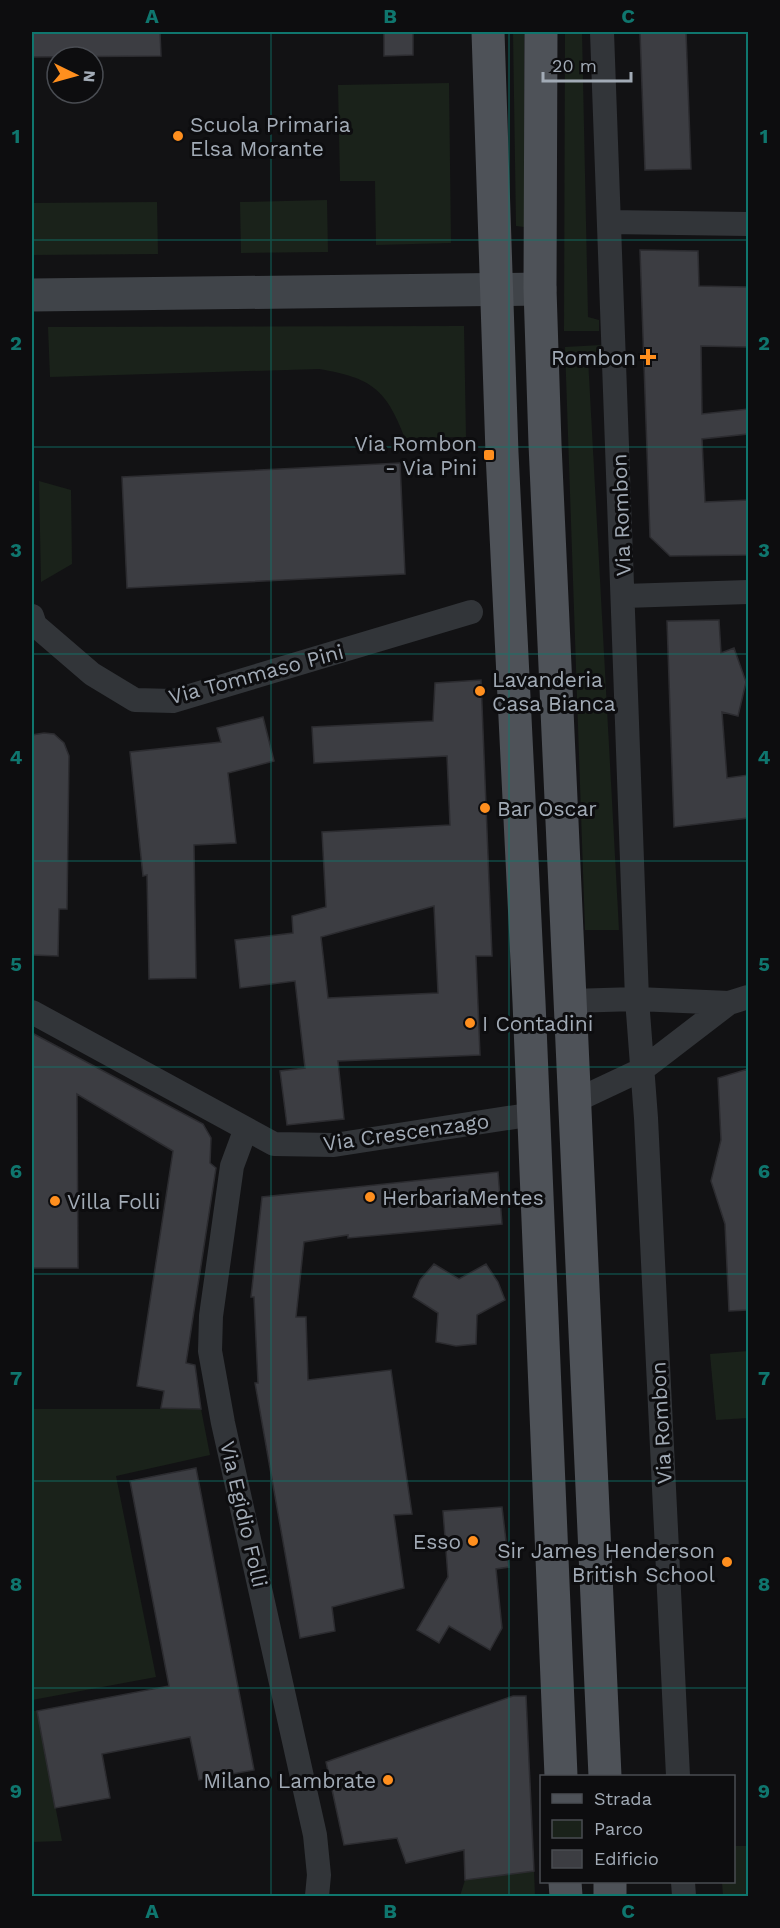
<svg xmlns="http://www.w3.org/2000/svg" width="780" height="1928" viewBox="0 0 780 1928" font-family="'Work Sans',sans-serif">
<rect width="100%" height="100%" fill="#121214"/>
<path fill="#1a221a" d="M 513,32 L 524,32 L 524,227 L 516,226 Z
M 565,32 L 582,32 L 588,317 L 599,320 L 599,331 L 564,331 Z
M 449,83 L 451,243 L 376,245 L 375,181 L 340,181 L 338,85 Z
M 327,200 L 328,252 L 241,253 L 240,202 Z
M 157,202 L 158,254 L 32,255 L 32,203 Z
M 464,326 L 466,437 L 405,438 C 386,389 372,378 319,369 L 50,377 L 48,327 Z
M 601,345 L 599,356 L 588,358 L 619,930 L 585,930 L 565,347 Z
M 39,481 L 71,490 L 72,564 L 41,582 Z
M 748,1351 L 748,1418 L 716,1420 L 710,1354 Z
M 32,1409 L 201,1409 L 210,1455 L 116,1476 L 156,1677 L 32,1700 Z
M 32,1711 L 37,1711 L 62,1841 L 32,1842 Z
M 734,1846 L 748,1846 L 748,1896 L 723,1896 L 722,1882 L 734,1882 Z
M 534,1871 L 535,1896 L 460,1896 L 465,1880 Z"/>
<path fill="#3c3d42" stroke="#2c2c30" stroke-width="1.5" fill-rule="evenodd" d="M 32,32 L 160,32 L 161,56 L 32,57 Z
M 384,32 L 413,32 L 413,55 L 384,56 Z
M 640,32 L 686,32 L 691,169 L 645,170 Z
M 640,250 L 698,251 L 699,286 L 748,287 L 748,347 L 701,346 L 702,414 L 748,409 L 748,434 L 702,439 L 705,502 L 748,500 L 748,555 L 670,556 L 650,537 Z
M 400,463 L 405,574 L 127,588 L 122,477 Z
M 719,620 L 721,653 L 734,648 L 746,682 L 738,716 L 722,712 L 727,778 L 748,775 L 748,818 L 674,827 L 667,621 Z
M 481,680 L 492,956 L 476,956 L 480,1055 L 338,1061 L 344,1119 L 287,1125 L 280,1071 L 305,1068 L 295,981 L 240,988 L 235,940 L 293,933 L 292,916 L 326,907 L 322,832 L 450,825 L 447,756 L 314,763 L 312,727 L 433,721 L 435,683 ZM 434,906 L 438,993 L 328,998 L 321,937 Z
M 263,717 L 274,761 L 228,773 L 236,843 L 194,845 L 196,978 L 149,979 L 147,875 L 143,876 L 130,752 L 221,742 L 217,728 Z
M 44,733 L 54,734 L 64,743 L 69,756 L 67,909 L 59,909 L 58,956 L 32,955 L 32,735 Z
M 32,1033 L 203,1124 L 211,1138 L 210,1163 L 216,1168 L 186,1363 L 195,1365 L 201,1409 L 161,1408 L 164,1391 L 137,1386 L 173,1151 L 77,1094 L 78,1268 L 32,1268 Z
M 748,1069 L 748,1310 L 729,1311 L 725,1224 L 711,1181 L 721,1140 L 718,1078 Z
M 498,1172 L 502,1224 L 348,1238 L 348,1235 L 304,1242 L 296,1317 L 306,1317 L 308,1380 L 391,1370 L 412,1514 L 394,1515 L 404,1588 L 332,1607 L 335,1631 L 300,1638 L 255,1383 L 258,1383 L 254,1297 L 251,1297 L 262,1197 Z
M 434,1264 L 459,1279 L 486,1264 L 498,1282 L 505,1300 L 477,1315 L 476,1344 L 456,1346 L 436,1342 L 438,1313 L 413,1297 L 420,1280 Z
M 196,1468 L 254,1770 L 199,1780 L 190,1737 L 102,1754 L 110,1798 L 55,1808 L 37,1711 L 169,1686 L 130,1481 Z
M 502,1507 L 509,1567 L 496,1569 L 502,1628 L 490,1650 L 449,1626 L 439,1643 L 417,1630 L 448,1577 L 443,1511 Z
M 513,1696 L 526,1696 L 534,1871 L 465,1880 L 464,1850 L 406,1863 L 397,1838 L 344,1845 L 326,1762 Z"/>
<g fill="none" stroke-linecap="round" stroke-linejoin="round">
<path stroke="#323539" stroke-width="24" d="M 602,32 L 637,999 L 646,1118 L 678,1776
M 609,222 L 748,224
M 624,596 L 748,592
M 32,616 L 35,625 L 92,674 L 135,700 L 173,701 L 471,612
M 570,1001 L 637,999 L 729,1003
M 32,1012 L 274,1144 L 334,1145 L 534,1114
M 575,1101 L 643,1069 L 729,1003 L 748,997
M 245,1131 L 232,1166 L 211,1316 L 210,1351 L 223,1423 L 315,1835 L 319,1875 L 317,1896
M 683,1882 L 684,1896"/>
<path stroke="#404449" stroke-width="33" d="M 32,295 L 540,289"/>
<path stroke="#4e5258" stroke-width="33" d="M 488,32 L 502,453 L 529,1002 L 561,1776
M 541,32 L 540,289 L 545,444 L 605,1776
M 565,1882 L 566,1896
M 610,1882 L 610,1896"/>
</g>
<path fill="none" stroke="#0f766e" stroke-width="1.5" stroke-opacity="0.55" d="M 271,32 L 271,1896M 509,32 L 509,1896M 32,240 L 748,240M 32,447 L 748,447M 32,654 L 748,654M 32,861 L 748,861M 32,1067 L 748,1067M 32,1274 L 748,1274M 32,1481 L 748,1481M 32,1688 L 748,1688"/>
<g fill="#ff8f1e" stroke="#0d0d0f" stroke-width="2">
<circle cx="178" cy="136" r="6"/>
<path d="M645 348h6v6h6v6h-6v6h-6v-6h-6v-6h6z"/>
<rect x="483" y="449" width="12" height="12" rx="3"/>
<circle cx="480" cy="691" r="6"/>
<circle cx="485" cy="808" r="6"/>
<circle cx="470" cy="1023" r="6"/>
<circle cx="370" cy="1197" r="6"/>
<circle cx="55" cy="1201" r="6"/>
<circle cx="473" cy="1541" r="6"/>
<circle cx="727" cy="1562" r="6"/>
<circle cx="388" cy="1780" r="6"/>
</g>
<g text-anchor="middle" dominant-baseline="central" stroke-width="6" stroke-linejoin="round" paint-order="stroke">
<g font-size="21" fill="#a2abb6" stroke="#0d0d0f" text-anchor="start">
<text x="190" y="124">Scuola Primaria<tspan x="190" dy="24">Elsa Morante</tspan></text>
<text x="636" y="357" text-anchor="end">Rombon</text>
<text x="477" y="443" text-anchor="end">Via Rombon<tspan x="477" dy="24">- Via Pini</tspan></text>
<text x="492" y="679">Lavanderia<tspan x="492" dy="24">Casa Bianca</tspan></text>
<text x="497" y="808">Bar Oscar</text>
<text x="482" y="1023">I Contadini</text>
<text x="382" y="1197">HerbariaMentes</text>
<text x="67" y="1201">Villa Folli</text>
<text x="461" y="1541" text-anchor="end">Esso</text>
<text x="715" y="1550" text-anchor="end">Sir James Henderson<tspan x="715" dy="24">British School</tspan></text>
<text x="376" y="1780" text-anchor="end">Milano Lambrate</text>
</g>
<g font-size="21" fill="#a2abb6" stroke="#0d0d0f">
<text transform="translate(621 515) rotate(-92)">Via Rombon</text>
<text transform="translate(256 674) rotate(-15)">Via Tommaso Pini</text>
<text transform="translate(406 1132) rotate(-8)">Via Crescenzago</text>
<text transform="translate(661 1423) rotate(-93)">Via Rombon</text>
<text transform="translate(244 1514) rotate(77)">Via Egidio Folli</text>
</g>
</g>
<rect width="780" height="1928" fill="none" stroke="#0d0d0f" stroke-width="66"/>
<rect x="540" y="1775" width="195" height="108" fill="#0d0d0f" stroke="#494c52" stroke-width="1.5"/>
<rect x="552" y="1794" width="30" height="9" fill="#4e5258" stroke="#494c52" stroke-width="1.5"/>
<text x="594" y="1805" font-size="18" fill="#a2abb6">Strada</text>
<rect x="552" y="1820" width="30" height="18" fill="#1a221a" stroke="#494c52" stroke-width="1.5"/>
<text x="594" y="1835" font-size="18" fill="#a2abb6">Parco</text>
<rect x="552" y="1850" width="30" height="18" fill="#3c3d42" stroke="#494c52" stroke-width="1.5"/>
<text x="594" y="1865" font-size="18" fill="#a2abb6">Edificio</text>
<g transform="translate(75 75) rotate(95)"><circle r="28" fill="#0d0d0f" stroke="#494c52" stroke-width="1.5"/>
<path d="M0-4.5L10 22L0 15L-10 22Z" fill="#ff8f1e"/>
<text y="-9" font-size="16" font-weight="bold" text-anchor="middle" fill="#a2abb6">N</text>
</g>
<path d="M543 72v9h88v-9" fill="none" stroke="#a2abb6" stroke-width="3"/>
<text x="552" y="72" font-size="18" fill="#a2abb6" stroke="#0d0d0f" stroke-width="4.5" paint-order="stroke">20 m</text>
<rect x="33" y="33" width="714" height="1862" fill="none" stroke="#0f766e" stroke-width="2"/>
<g font-size="20" text-anchor="middle" font-weight="bold" fill="#0f766e">
<text x="152" y="23">A</text>
<text x="390" y="23">B</text>
<text x="628" y="23">C</text>
<text x="16" y="143">1</text>
<text x="764" y="143">1</text>
<text x="16" y="350">2</text>
<text x="764" y="350">2</text>
<text x="16" y="557">3</text>
<text x="764" y="557">3</text>
<text x="16" y="764">4</text>
<text x="764" y="764">4</text>
<text x="16" y="971">5</text>
<text x="764" y="971">5</text>
<text x="16" y="1178">6</text>
<text x="764" y="1178">6</text>
<text x="16" y="1385">7</text>
<text x="764" y="1385">7</text>
<text x="16" y="1591">8</text>
<text x="764" y="1591">8</text>
<text x="16" y="1798">9</text>
<text x="764" y="1798">9</text>
<text x="152" y="1918">A</text>
<text x="390" y="1918">B</text>
<text x="628" y="1918">C</text>
</g>
</svg>
